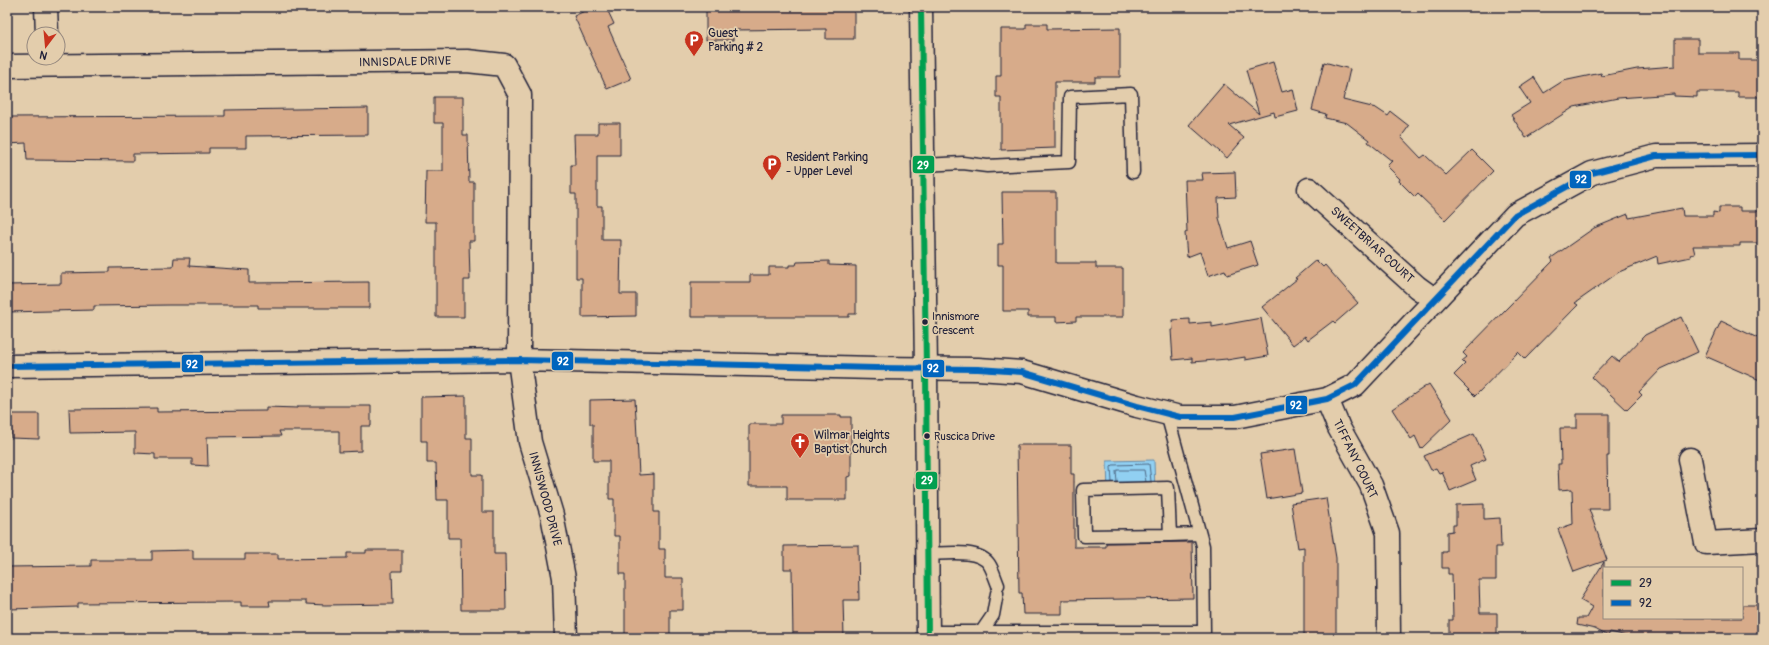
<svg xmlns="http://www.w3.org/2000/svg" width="1769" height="645" viewBox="0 0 1769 645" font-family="Pangolin,sans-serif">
<rect width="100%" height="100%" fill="#e3cdac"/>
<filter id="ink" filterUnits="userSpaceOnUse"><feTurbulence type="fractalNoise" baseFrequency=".025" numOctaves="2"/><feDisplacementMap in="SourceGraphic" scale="8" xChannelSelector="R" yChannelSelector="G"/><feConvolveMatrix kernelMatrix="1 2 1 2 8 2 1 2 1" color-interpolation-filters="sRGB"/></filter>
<g filter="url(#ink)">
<path fill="#91d0f2" stroke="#658aa9" d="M 1154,460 L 1155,493 L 1108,494 L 1107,461 Z"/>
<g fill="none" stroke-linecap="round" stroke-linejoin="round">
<path stroke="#4e6884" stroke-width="1" d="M 1112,482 L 1111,467 L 1113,465 L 1149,464 L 1151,481
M 1117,482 L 1116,471 L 1118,470 L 1144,470 L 1146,482"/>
</g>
<path fill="#d7ab8a" stroke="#22223b" d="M 593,7 L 606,7 L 614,24 L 608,27 L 631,79 L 607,89 L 574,16 Z
M 706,7 L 854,7 L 854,39 L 826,39 L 826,29 L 733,30 L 733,40 L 706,40 Z
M 1026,24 L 1047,24 L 1047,29 L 1120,28 L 1120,77 L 1095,77 L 1095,82 L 1055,82 L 1055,148 L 1001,150 L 1001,97 L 996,97 L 996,76 L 1001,76 L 1001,29 L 1026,29 Z
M 1675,39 L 1698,39 L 1698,53 L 1739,53 L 1739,60 L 1761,60 L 1761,97 L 1738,97 L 1738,92 L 1697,92 L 1697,97 L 1674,96 L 1674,94 L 1618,98 L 1574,107 L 1526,138 L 1511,115 L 1530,103 L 1519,87 L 1534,77 L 1544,93 L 1563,81 L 1601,73 L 1602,76 L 1637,69 L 1675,66 Z
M 1273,62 L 1282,92 L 1293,89 L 1298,111 L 1275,117 L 1274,112 L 1229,125 L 1244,138 L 1227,158 L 1189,125 L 1224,84 L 1259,114 L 1246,70 Z
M 1324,62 L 1350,69 L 1343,100 L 1376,108 L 1388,116 L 1391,112 L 1409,126 L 1401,137 L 1421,158 L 1425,155 L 1446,175 L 1472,150 L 1493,171 L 1445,220 L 1418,194 L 1415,197 L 1399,181 L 1400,179 L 1387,166 L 1392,161 L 1368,142 L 1369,140 L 1347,123 L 1325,118 L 1326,114 L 1312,110 Z
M 434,97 L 463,97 L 463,135 L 468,135 L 469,182 L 474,182 L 474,241 L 469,241 L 470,280 L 464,280 L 464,317 L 436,317 L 436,222 L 425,222 L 426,171 L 443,171 L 443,123 L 434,123 Z
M 368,108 L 368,135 L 246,136 L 246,148 L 209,148 L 209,153 L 133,154 L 133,161 L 27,160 L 26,143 L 7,144 L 7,117 L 225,116 L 225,110 Z
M 598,123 L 620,123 L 620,155 L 597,155 L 597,206 L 602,206 L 602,240 L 621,240 L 620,294 L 636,294 L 636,316 L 582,317 L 582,278 L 576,278 L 576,194 L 571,194 L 571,165 L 575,165 L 574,134 L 598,134 Z
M 1235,172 L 1236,197 L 1218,198 L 1219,218 L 1228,248 L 1250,241 L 1258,265 L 1227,275 L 1225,270 L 1208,276 L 1200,252 L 1187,257 L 1185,233 L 1187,232 L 1185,180 L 1203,180 L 1202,173 Z
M 1002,192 L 1056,192 L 1056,263 L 1096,263 L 1096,268 L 1123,268 L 1123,317 L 1076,317 L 1076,321 L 1056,322 L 1056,317 L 1028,317 L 1028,311 L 1003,311 L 1003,265 L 998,265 L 998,244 L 1003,244 Z
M 1719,207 L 1740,207 L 1740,211 L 1762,211 L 1762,243 L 1740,243 L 1740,246 L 1693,246 L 1695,254 L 1690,255 L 1691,257 L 1658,264 L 1657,256 L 1619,272 L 1575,303 L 1578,305 L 1525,359 L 1518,352 L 1475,396 L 1454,375 L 1465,364 L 1462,361 L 1467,357 L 1463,353 L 1553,261 L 1551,258 L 1594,228 L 1628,214 L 1629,218 L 1682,208 L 1683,216 L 1713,216 L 1713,212 L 1719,213 Z
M 174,258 L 190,258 L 189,266 L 249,270 L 249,283 L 369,282 L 369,308 L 258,308 L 258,305 L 169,305 L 94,306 L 94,310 L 7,312 L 7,285 L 61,284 L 61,273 L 110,272 L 110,268 L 173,267 Z
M 1316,260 L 1323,267 L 1325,265 L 1358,303 L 1335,323 L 1333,321 L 1308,340 L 1305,336 L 1293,345 L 1262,307 L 1297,279 L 1295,278 Z
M 829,261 L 829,265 L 856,266 L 856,314 L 849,314 L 849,317 L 691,317 L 691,282 L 750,282 L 750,275 L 769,275 L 769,267 L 789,267 L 789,265 L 796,265 L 797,262 Z
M 1681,317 L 1698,352 L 1661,369 L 1639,392 L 1642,395 L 1627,410 L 1592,377 L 1612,356 L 1619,362 L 1645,335 Z
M 1261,318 L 1268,356 L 1245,360 L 1245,357 L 1227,360 L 1227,359 L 1192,362 L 1192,358 L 1173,360 L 1171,330 L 1173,330 L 1172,320 L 1190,319 L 1190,324 L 1212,322 L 1212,327 Z
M 1721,321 L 1762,340 L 1762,381 L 1705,356 Z
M 1429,384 L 1452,419 L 1421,449 L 1415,436 L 1411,439 L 1392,409 Z
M 466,396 L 466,438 L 472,438 L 472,475 L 482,475 L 482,512 L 494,512 L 494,554 L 505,554 L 506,610 L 461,610 L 460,538 L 448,538 L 448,500 L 437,500 L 436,463 L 427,463 L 427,441 L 421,441 L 421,397 Z
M 635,399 L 639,475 L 654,474 L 654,512 L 659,512 L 659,549 L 665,549 L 665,578 L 683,578 L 683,610 L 670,610 L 670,638 L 625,638 L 625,574 L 620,574 L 620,536 L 614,536 L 614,499 L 609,499 L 609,461 L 593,461 L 593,424 L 590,424 L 590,400 Z
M 298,406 L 371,406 L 371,426 L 361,426 L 361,451 L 339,452 L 339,431 L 279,431 L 281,436 L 207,437 L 208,466 L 192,465 L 192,459 L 155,459 L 155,454 L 135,453 L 135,432 L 70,433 L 69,409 L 157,408 L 157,412 L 266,411 L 266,407 L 298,408 Z
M 10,414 L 39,414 L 39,439 L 11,438 Z
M 1577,414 L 1609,414 L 1609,456 L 1607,456 L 1608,509 L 1589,509 L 1607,560 L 1574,572 L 1558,529 L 1573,524 L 1572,489 L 1559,490 L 1558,464 L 1561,464 L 1560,428 L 1577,428 Z
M 781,415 L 841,415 L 841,417 L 851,417 L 851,476 L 847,477 L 847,500 L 787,500 L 787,486 L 749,486 L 749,424 L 781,424 Z
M 1474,434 L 1486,459 L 1470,466 L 1476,480 L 1450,491 L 1442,472 L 1439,473 L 1436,468 L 1431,470 L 1424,456 Z
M 1017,445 L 1071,445 L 1071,474 L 1074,474 L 1074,547 L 1106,547 L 1106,543 L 1192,542 L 1193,598 L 1062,600 L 1062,614 L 1023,614 L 1022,593 L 1019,593 Z
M 1295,449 L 1302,493 L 1267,499 L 1260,454 Z
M 1326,498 L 1336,558 L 1336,638 L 1304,638 L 1304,547 L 1298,548 L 1291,503 Z
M 1484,504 L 1484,519 L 1500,518 L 1501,547 L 1496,547 L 1496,580 L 1479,580 L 1480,613 L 1497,613 L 1497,638 L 1449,638 L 1449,620 L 1453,620 L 1452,574 L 1448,574 L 1448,568 L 1442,568 L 1442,552 L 1447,552 L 1447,532 L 1453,531 L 1453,525 L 1456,525 L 1456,505 Z
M 858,545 L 859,600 L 843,600 L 844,638 L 793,638 L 792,569 L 784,569 L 784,546 Z
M 193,550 L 193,559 L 245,559 L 245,554 L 278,554 L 278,559 L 347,558 L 347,553 L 366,553 L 366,550 L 402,550 L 402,571 L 392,571 L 393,604 L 325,605 L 306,604 L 306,601 L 269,601 L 270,606 L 241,606 L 241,602 L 78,603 L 78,607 L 9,609 L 8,567 L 91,566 L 91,560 L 152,560 L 152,551 Z
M 1604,562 L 1604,618 L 1742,618 L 1742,605 L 1762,605 L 1762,638 L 1635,638 L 1610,632 L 1608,636 L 1595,629 L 1577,625 L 1578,618 L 1586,618 L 1592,607 L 1580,600 Z"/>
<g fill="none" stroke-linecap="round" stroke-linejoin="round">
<defs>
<path id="service" d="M 923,165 L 963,163 L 987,166 L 1069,162 L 1070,97 L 1131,94 L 1133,172
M 1168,488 L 1170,535 L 1084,536 L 1083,490 Z
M 1170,535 L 1199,534
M 927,554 C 943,554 978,548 989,564 C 993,570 995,578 998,585
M 982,631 L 993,615 L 997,593
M 928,632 L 1204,632 L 1203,546 L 1167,414"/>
<path id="minor" d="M 46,7 L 47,34
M 7,66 L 467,61 L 504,65 L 520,95 L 519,360 L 530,442 L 552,515 L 564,578 L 566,638
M 1309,189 L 1417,287 L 1435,300
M 7,366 L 519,360 L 876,368 L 978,369 L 1022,372 L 1137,406 L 1180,417 L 1235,417 L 1327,399 L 1355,385 L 1515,215 L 1592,173 L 1656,156 L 1762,155
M 1327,399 L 1339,428 L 1371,485 L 1388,533 L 1389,638
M 1690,459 L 1706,543 L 1762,540"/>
<path id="secondary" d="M 921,7 L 926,368 L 928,638"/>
</defs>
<use href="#service" stroke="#22223b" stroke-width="15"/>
<use href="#minor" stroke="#22223b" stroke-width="25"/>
<use href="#secondary" stroke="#22223b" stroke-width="25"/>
<use href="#service" stroke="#e3cdac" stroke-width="12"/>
<use href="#minor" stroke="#e3cdac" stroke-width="22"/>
<use href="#secondary" stroke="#e3cdac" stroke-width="22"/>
<defs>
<path id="bus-1" d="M 921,7 L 926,368 L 928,638"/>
<path id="bus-2" d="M 7,366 L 519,360 L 876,368 L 978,369 L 1022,372 L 1137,406 L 1180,417 L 1235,417 L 1327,399 L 1355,385 L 1515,215 L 1592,173 L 1656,156 L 1762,155"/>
</defs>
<use href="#bus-1" stroke="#e3cdac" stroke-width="9"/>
<use href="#bus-2" stroke="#e3cdac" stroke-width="9"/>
<use href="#bus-1" stroke="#029f50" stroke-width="6"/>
<use href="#bus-2" stroke="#0065bd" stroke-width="6"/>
</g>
</g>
<defs>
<symbol id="parking-pin" viewBox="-11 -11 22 30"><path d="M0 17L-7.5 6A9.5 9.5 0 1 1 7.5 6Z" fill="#c8321e" stroke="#e3cdac"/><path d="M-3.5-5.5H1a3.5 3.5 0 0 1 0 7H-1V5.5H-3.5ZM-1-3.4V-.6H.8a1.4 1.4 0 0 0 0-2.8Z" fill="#fff"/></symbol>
<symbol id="church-pin" viewBox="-11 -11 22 30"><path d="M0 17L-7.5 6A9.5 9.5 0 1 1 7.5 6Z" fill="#c8321e" stroke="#e3cdac"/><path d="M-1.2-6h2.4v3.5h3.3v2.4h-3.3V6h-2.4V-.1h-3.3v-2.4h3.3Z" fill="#fff"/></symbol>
</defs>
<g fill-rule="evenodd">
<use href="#parking-pin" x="683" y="29" width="22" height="30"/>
<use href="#parking-pin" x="761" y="153" width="22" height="30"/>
<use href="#church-pin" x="789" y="431" width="22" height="30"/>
</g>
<g fill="#22223b" stroke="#e3cdac" stroke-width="1.5">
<circle cx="925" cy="322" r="3.5"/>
<circle cx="927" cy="436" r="3.5"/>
</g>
<g text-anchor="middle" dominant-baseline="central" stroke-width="3.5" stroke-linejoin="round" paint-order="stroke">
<g font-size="11" fill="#22223b" stroke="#e3cdac" text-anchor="start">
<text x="932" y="316">Innismore<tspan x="932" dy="14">Crescent</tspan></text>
<text x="934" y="436">Ruscica Drive</text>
</g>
<g font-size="12" fill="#22223b" stroke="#e3cdac" text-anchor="start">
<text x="708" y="33">Guest<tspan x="708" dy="14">Parking # 2</tspan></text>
<text x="786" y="157">Resident Parking<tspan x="786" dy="14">- Upper Level</tspan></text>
<text x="814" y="435">Wilmar Heights<tspan x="814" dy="14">Baptist Church</tspan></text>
</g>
<g font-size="12" fill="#22223b" stroke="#e3cdac">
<text transform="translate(405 62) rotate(-1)">INNISDALE DRIVE</text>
<text transform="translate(1372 245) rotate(42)">SWEETBRIAR COURT</text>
<text transform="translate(1355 459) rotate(64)">TIFFANY COURT</text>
<text transform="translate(545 499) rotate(75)">INNISWOOD DRIVE</text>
</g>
</g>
<g stroke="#e3cdac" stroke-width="1.5">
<rect x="912" y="155" width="23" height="19" rx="4" fill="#029f50"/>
<rect x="1569" y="170" width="23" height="19" rx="4" fill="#0065bd"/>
<rect x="551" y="351" width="23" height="20" rx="4" fill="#0065bd"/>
<rect x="181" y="354" width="23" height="19" rx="4" fill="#0065bd"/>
<rect x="922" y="359" width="23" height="19" rx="4" fill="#0065bd"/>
<rect x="1285" y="395" width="23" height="20" rx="4" fill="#0065bd"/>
<rect x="915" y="471" width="23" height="19" rx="4" fill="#029f50"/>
</g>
<g font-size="11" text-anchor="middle" font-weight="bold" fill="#fff">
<text x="923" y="169">29</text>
<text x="1581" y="183">92</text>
<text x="563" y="365">92</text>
<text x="192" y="368">92</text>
<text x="933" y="372">92</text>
<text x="1296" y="409">92</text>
<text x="927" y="484">29</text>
</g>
<rect width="1769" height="645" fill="none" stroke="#e3cdac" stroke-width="24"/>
<rect x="12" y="12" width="1745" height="621" fill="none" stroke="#22223b" stroke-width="1.5" filter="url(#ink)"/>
<rect x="1603" y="567" width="140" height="52" fill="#e3cdac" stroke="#96897f"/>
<rect x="1611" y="580" width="20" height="6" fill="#029f50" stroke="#96897f"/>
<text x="1639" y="587" font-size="12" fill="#22223b">29</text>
<rect x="1611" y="600" width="20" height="6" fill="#0065bd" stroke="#96897f"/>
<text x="1639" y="607" font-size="12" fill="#22223b">92</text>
<g transform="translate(46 46) rotate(196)"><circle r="19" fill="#e3cdac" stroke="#96897f"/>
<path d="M0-3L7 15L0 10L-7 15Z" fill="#c8321e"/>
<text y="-6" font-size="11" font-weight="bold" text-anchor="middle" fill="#22223b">N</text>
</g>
</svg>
